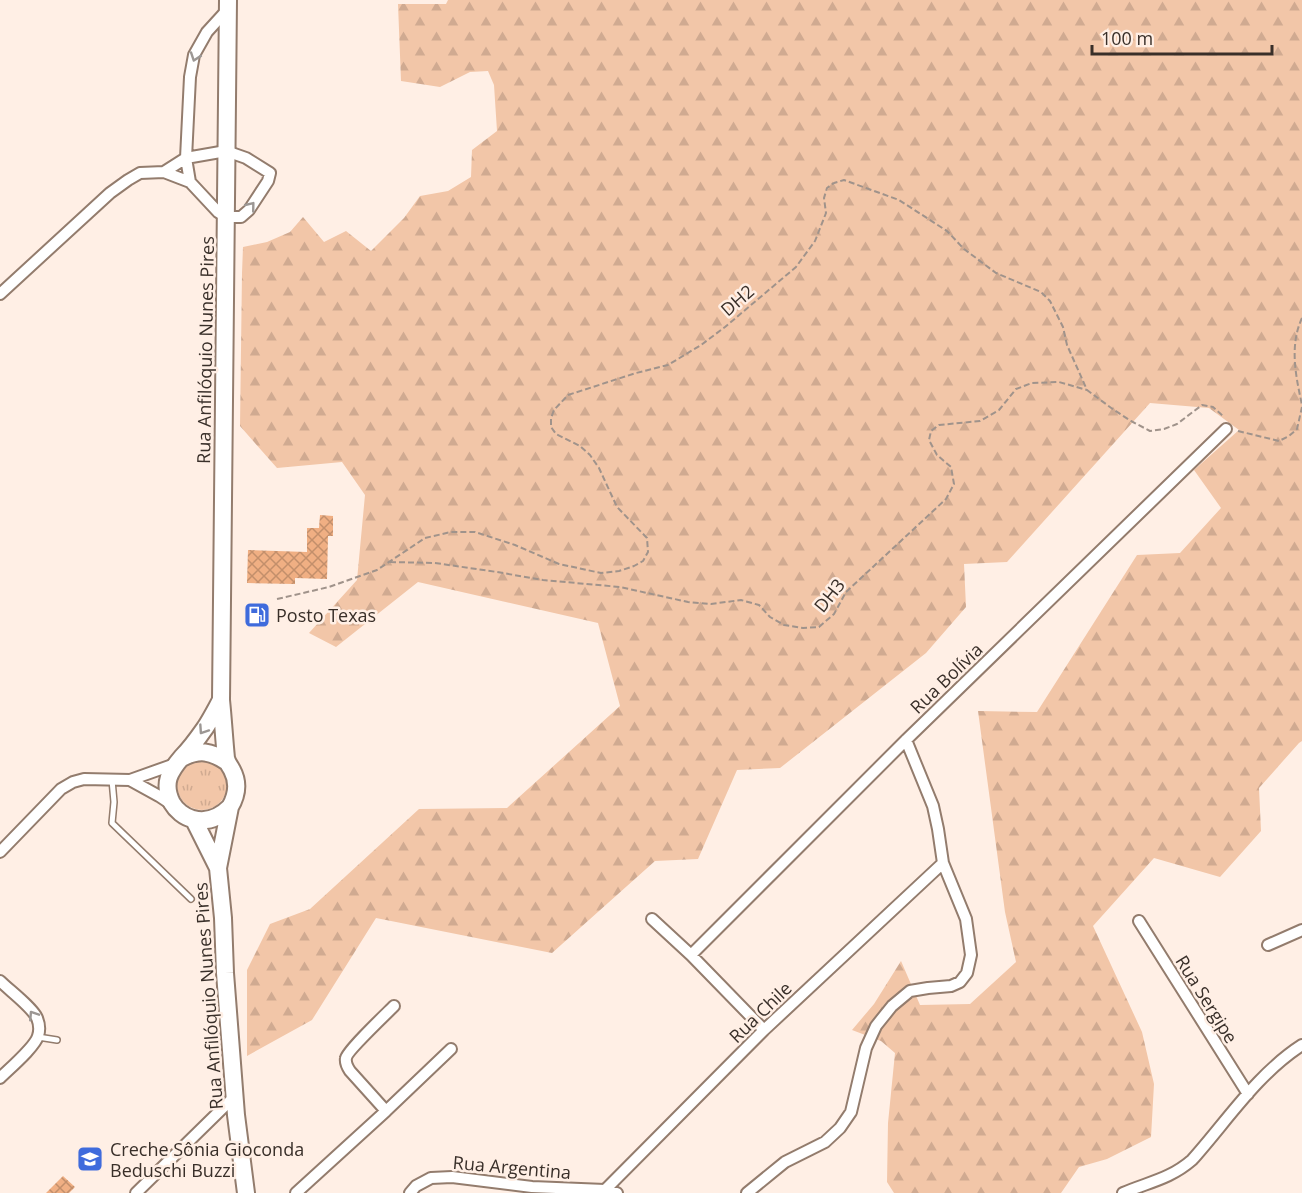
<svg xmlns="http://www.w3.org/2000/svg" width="1302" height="1193" viewBox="0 0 1302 1193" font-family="'Open Sans',sans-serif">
<defs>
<pattern id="grass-tufts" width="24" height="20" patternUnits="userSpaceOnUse" patternTransform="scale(1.5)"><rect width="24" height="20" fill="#f2c6a8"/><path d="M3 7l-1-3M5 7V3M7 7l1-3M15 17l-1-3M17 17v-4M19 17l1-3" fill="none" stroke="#d0aa91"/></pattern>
<pattern id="forest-firs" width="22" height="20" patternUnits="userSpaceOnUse" patternTransform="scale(1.5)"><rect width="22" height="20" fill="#f2c6a8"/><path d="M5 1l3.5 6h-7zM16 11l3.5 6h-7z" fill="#d0aa91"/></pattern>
<pattern id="building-cross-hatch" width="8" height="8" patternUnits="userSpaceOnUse" patternTransform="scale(1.5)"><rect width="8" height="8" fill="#f0af83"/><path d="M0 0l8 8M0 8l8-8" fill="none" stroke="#c38f6b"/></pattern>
</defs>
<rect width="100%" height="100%" fill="#ffefe5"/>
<path fill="url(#grass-tufts)" d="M177 785a25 25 0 1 1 50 0a25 25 0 1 1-50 0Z"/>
<path fill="url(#forest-firs)" d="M 448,0 L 1302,0 L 1302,741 L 1299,743 L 1259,788 L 1261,831 L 1220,877 L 1154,858 L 1093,926 L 1142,1032 L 1154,1084 L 1151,1137 L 1107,1159 L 1079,1167 L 1061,1193 L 894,1193 L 887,1182 L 888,1123 L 895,1053 L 881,1041 L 852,1030 L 874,1004 L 901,961 L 920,1005 L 970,1004 L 1016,962 L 1005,912 L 978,711 L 1037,712 L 1137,555 L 1180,553 L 1221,508 L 1194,470 L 1239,430 L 1209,408 L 1150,403 L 1007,562 L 964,564 L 966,607 L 926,653 L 780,768 L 737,770 L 698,859 L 655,861 L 552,953 L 376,918 L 312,1020 L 247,1056 L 247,970 L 270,924 L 310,909 L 419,809 L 507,808 L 620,706 L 598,623 L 418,582 L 336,647 L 309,633 L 357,580 L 365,495 L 342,462 L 277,468 L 240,426 L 242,273 L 243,247 L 267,242 L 290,232 L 303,217 L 324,242 L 346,231 L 371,251 L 404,218 L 420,196 L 448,191 L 471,177 L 472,150 L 497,131 L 494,85 L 488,71 L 470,72 L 440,87 L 401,81 L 398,4 L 446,4 Z"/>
<path fill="url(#building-cross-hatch)" d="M 320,515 L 333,516 L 333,536 L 328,536 L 327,579 L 295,578 L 295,584 L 247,583 L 248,550 L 307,552 L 307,528 L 319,528 Z
M 63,1176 L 75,1187 L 69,1193 L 46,1193 Z"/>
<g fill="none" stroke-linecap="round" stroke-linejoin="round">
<defs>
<path id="lane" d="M 112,780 L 114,802 L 112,823 L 191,899
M 38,1037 L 57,1040"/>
<path id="street" d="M 190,182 L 186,158 L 190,77 L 194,55 L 207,32 L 228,9
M 0,294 L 110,193 L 128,180 L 140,173 L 164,172 L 190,182 L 218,212 L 226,217 L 241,217 L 249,210 L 268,181 L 270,173 L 246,158 L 226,151 L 186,158 L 164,172
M 130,780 L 159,796 L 171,804
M 0,852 L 61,789 L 73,782 L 84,779 L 130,780 L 175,764
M 652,919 L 691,955 L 764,1030
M 1139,921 L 1248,1094
M 1268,945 L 1302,930
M 691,955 L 906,740 L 1226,429
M 0,981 C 9,990 32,1007 37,1018 C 39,1023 40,1030 38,1036 C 35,1047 9,1069 0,1078
M 386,1111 L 350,1071 C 348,1068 345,1063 346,1058 C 347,1051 386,1014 394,1006
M 605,1190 L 764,1030 L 943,863
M 136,1193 L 235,1096
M 296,1193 L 386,1111 L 451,1049
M 410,1193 L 416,1186 L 431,1178 L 452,1177 L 532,1187 L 605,1190 L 617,1193
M 747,1193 L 785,1162 L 825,1142 L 840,1128 L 851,1112 L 866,1048 L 876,1026 L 892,1006 L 910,991 L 928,988 L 951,986 L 960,982 L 967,973 L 971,955 L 966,919 L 943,863 L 938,829 L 933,806 L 906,740
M 1123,1193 C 1149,1182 1170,1179 1192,1160 C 1227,1121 1257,1074 1302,1045"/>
<path id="primary" d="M 228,0 L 221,700 C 223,719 224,738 226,758 C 227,763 230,766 232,770 C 239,783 237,795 230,807 L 218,868 L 223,918 L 225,973 L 236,1115 L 246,1193
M 221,700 C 216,709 211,719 205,728 C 198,738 190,749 182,757 C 170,771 162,783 172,803 C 176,810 184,817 193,819 C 208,823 220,817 230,807
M 182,758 C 199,749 211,751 227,762
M 194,820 L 218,868"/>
</defs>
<use href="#lane" stroke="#937c6d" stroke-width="8"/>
<use href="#street" stroke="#937c6d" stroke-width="14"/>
<use href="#primary" stroke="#937c6d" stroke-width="20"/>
<path stroke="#a0938b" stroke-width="2" stroke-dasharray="6 3" stroke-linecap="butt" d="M 1302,318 C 1289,346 1296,377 1302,405
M 1238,431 L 1279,441 L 1289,436 L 1297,429 L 1302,407
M 390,562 L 435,563 L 497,572 L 543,580 L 620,587 L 688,602 L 711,604 L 741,600 L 759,605 L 770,617 L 784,625 L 803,628 L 819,627 L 834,614 L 846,592 L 946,499 L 954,484 L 951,467 L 937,455 L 929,440 L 931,431 L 939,425 L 980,421 L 999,410 L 1016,389 L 1032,383 L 1059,382 L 1087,390
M 277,599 L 329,587 L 357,577 L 377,570 L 425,538 L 451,532 L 475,532 L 515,545 L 559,564 L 601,573 L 619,571 L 634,566 L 643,561 L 648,552 L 647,538 L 617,507 L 599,468 L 590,455 L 580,446 L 556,434 L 551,427 L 551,418 L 554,410 L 568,395 L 636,373 L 668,365 L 701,345 L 725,327 L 796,267 L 815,241 L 826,213 L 824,198 L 827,188 L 834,183 L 844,180 L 899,200 L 947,231 L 964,249 L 996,273 L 1041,292 L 1050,301 L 1063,327 L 1067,345 L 1087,390 L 1114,410 L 1131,421 L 1150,431 L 1164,429 L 1177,424 L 1202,405 L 1213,407 L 1224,417"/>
<use href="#lane" stroke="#fff" stroke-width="5"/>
<use href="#street" stroke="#fff" stroke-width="10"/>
<use href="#primary" stroke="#fff" stroke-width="16"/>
</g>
<defs><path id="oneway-chevron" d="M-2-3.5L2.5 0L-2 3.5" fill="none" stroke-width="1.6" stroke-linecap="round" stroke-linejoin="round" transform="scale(1.5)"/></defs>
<g stroke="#9c9794">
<use href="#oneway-chevron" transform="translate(195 57) rotate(109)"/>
<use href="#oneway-chevron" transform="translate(251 206) rotate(-51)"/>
<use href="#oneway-chevron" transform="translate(203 730) rotate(124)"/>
<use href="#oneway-chevron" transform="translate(33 1015) rotate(-123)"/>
</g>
<defs>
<symbol id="fuel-square" viewBox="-11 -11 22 22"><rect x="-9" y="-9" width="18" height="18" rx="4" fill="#3f6bdc" stroke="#ffefe5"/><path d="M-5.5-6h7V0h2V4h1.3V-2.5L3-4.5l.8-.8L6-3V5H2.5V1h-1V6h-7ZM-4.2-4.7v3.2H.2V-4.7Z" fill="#fff"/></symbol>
<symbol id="school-square" viewBox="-11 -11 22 22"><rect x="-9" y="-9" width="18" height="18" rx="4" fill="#3f6bdc" stroke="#ffefe5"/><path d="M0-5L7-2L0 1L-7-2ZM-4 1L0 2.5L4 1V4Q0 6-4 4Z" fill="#fff"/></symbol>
</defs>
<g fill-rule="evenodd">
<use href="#fuel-square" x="242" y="600" width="30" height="30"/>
<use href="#school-square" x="75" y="1144" width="30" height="30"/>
</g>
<g text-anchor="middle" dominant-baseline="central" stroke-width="5" stroke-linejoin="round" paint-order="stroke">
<g font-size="18" fill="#392f29" stroke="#ffefe5">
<text transform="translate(737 300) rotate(-41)">DH2</text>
<text transform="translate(205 350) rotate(-89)">Rua Anfilóquio Nunes Pires</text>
<text transform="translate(829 595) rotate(-51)">DH3</text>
<text transform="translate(946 678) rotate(-44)">Rua Bolívia</text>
<text transform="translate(208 996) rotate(-94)">Rua Anfilóquio Nunes Pires</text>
<text transform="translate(1207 999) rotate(58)">Rua Sergipe</text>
<text transform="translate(760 1012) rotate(-44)">Rua Chile</text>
<text transform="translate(512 1167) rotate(5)">Rua Argentina</text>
</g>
<g font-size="18" fill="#392f29" stroke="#ffefe5" text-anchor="start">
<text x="276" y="615">Posto Texas</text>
<text x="110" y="1149">Creche Sônia Gioconda<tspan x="110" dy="21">Beduschi Buzzi</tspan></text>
</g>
</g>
<path d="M1092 45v9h180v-9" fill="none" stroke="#392f29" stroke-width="3"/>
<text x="1101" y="45" font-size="18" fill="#392f29" stroke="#ffefe5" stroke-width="4.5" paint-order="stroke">100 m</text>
</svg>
